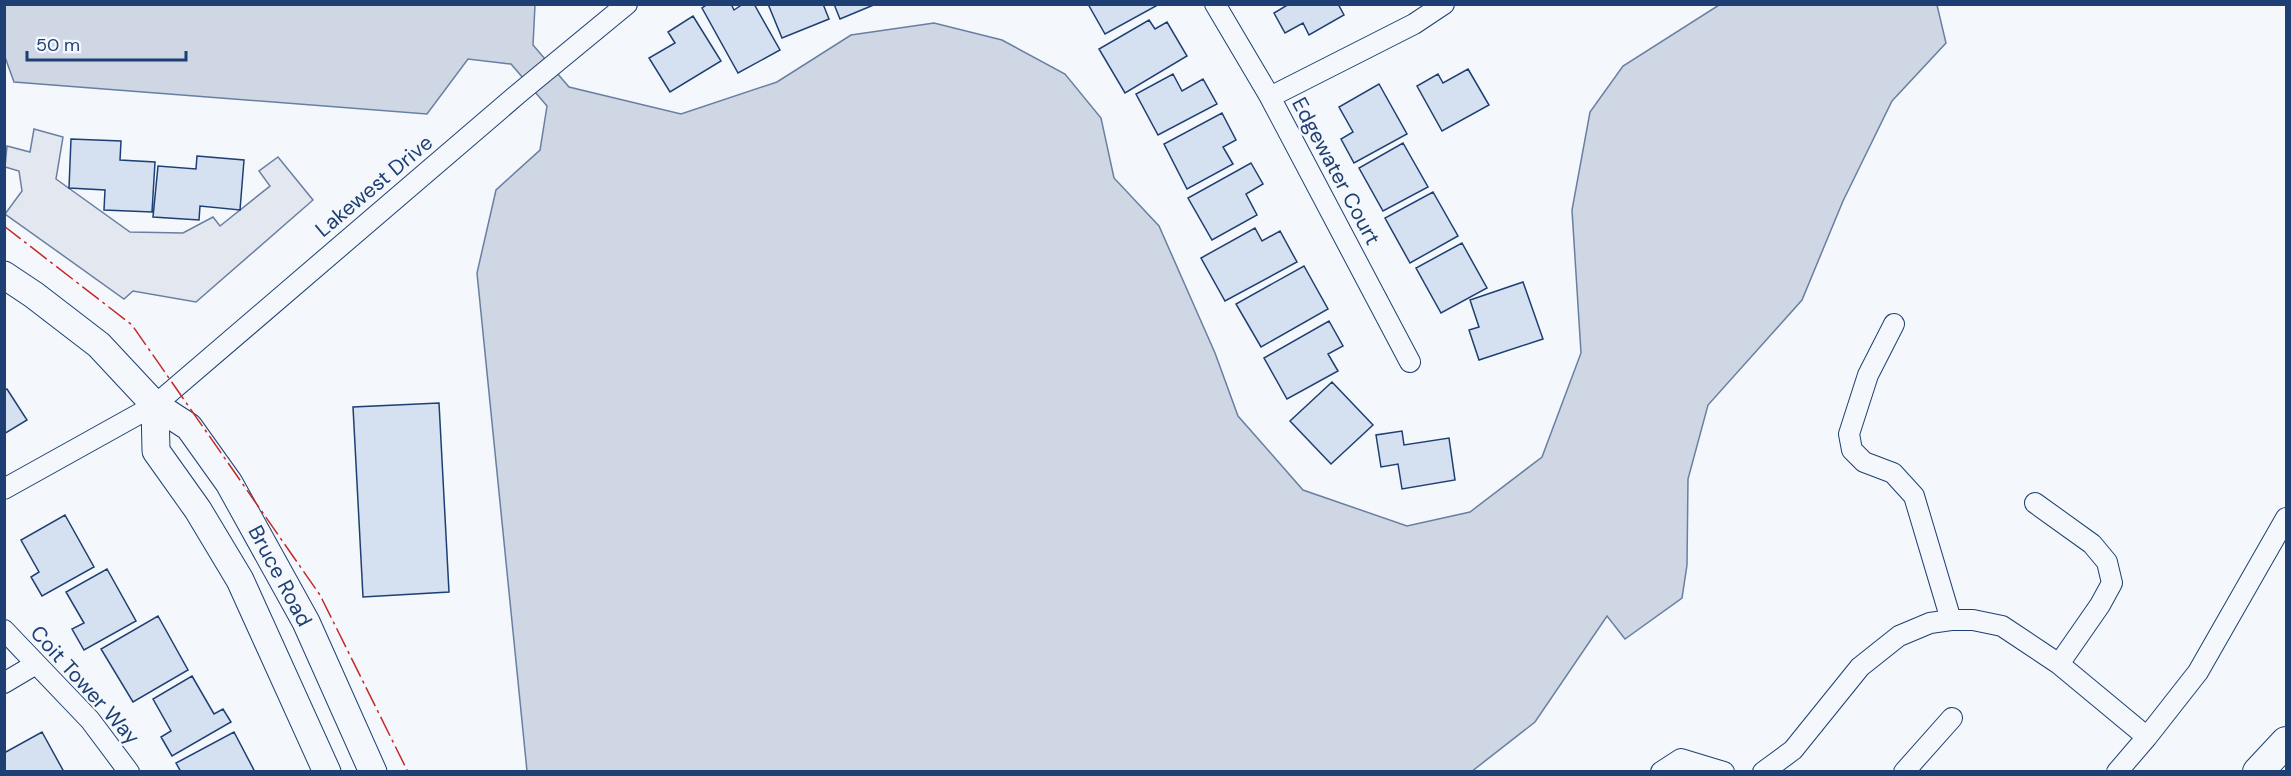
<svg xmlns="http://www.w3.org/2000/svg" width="2291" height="776" viewBox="0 0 2291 776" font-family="'DM Sans',sans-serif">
<rect width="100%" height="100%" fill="#f4f7fb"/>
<path fill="#e3e8f0" stroke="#687fa3" stroke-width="1.5" d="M 34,129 L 63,137 L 56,179 L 130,232 L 183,233 L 213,217 L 220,226 L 270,186 L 259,171 L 278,157 L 313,200 L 196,302 L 133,291 L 124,299 L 5,214 L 22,191 L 19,171 L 5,167 L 7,146 L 30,152 Z"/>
<path fill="#cfd7e4" stroke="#687fa3" stroke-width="1.5" d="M 5,5 L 535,5 L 533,45 L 569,87 L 681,114 L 777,82 L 851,35 L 934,23 L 1002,40 L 1065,74 L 1101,118 L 1114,178 L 1159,226 L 1215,353 L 1238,416 L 1303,490 L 1407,526 L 1470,512 L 1542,457 L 1581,353 L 1572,210 L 1590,112 L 1623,66 L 1719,5 L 1937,5 L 1946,43 L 1892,101 L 1843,201 L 1802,300 L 1708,405 L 1688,479 L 1687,565 L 1682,598 L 1625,639 L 1607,616 L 1535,722 L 1471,772 L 527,771 L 477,273 L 496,190 L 540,150 L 547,106 L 511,64 L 468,59 L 427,114 L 14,82 L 5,57 Z"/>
<path fill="#d5e0f0" stroke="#1d3f73" stroke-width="1.5" d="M 708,4 L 731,4 L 734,10 L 743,4 L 754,4 L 780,50 L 738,73 L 702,8 Z
M 768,4 L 823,4 L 829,19 L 782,38 Z
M 834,4 L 876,4 L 840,19 Z
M 1088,4 L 1155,4 L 1156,6 L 1105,34 Z
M 1289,4 L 1338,4 L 1344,15 L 1309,35 L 1303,23 L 1285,33 L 1274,13 Z
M 693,16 L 721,61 L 670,92 L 649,58 L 675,43 L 668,32 Z
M 1149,20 L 1155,29 L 1167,22 L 1187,56 L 1125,93 L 1099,49 Z
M 1468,69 L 1489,105 L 1442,131 L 1417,86 L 1438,74 L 1443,83 Z
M 1173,74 L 1182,91 L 1203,79 L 1217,104 L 1158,135 L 1136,94 Z
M 1379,84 L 1407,134 L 1354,163 L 1341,139 L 1353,132 L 1339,107 Z
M 1222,113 L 1236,140 L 1223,147 L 1233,164 L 1187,189 L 1164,144 Z
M 71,139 L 121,141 L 120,160 L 155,162 L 152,212 L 104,210 L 105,190 L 69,188 Z
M 1403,143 L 1428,187 L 1383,211 L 1359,168 Z
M 197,156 L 244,160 L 240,210 L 200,206 L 199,220 L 153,217 L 158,166 L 196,169 Z
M 1251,163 L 1263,184 L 1246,194 L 1257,215 L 1212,240 L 1188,198 Z
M 1433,192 L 1458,236 L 1410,263 L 1385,218 Z
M 1255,228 L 1262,241 L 1280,231 L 1297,262 L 1225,301 L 1201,258 Z
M 1462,243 L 1487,288 L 1441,313 L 1416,268 Z
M 1304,266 L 1328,309 L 1261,347 L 1236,304 Z
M 1523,282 L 1543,339 L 1479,360 L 1469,330 L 1479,327 L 1470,300 Z
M 1329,321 L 1343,346 L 1328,354 L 1338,371 L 1287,399 L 1264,358 Z
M 1332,382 L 1373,425 L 1331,464 L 1290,421 Z
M 7,389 L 27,420 L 4,434 L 4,391 Z
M 439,403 L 449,592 L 363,597 L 353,407 Z
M 1402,431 L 1404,445 L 1449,438 L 1455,480 L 1402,489 L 1398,464 L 1381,467 L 1376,435 Z
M 65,515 L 94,567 L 42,596 L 31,577 L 39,572 L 21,540 Z
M 107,569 L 136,621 L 84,650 L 72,629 L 84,623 L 66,592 Z
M 158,616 L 188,670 L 133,702 L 101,649 Z
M 192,676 L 214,714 L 223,709 L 231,722 L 172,756 L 161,737 L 171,731 L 153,699 Z
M 42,732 L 64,772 L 4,772 L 4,753 Z
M 234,732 L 255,772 L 181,772 L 176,763 Z"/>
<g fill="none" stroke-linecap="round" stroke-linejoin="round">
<defs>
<path id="street" d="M 1215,4 L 1270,97 L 1410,362
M 1270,97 L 1414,24 L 1444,4
M 1894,324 L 1868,375 L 1849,434 L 1852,450 L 1864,462 L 1893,473 L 1914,496 L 1951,620
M 4,489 L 155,405 L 519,93 L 627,4
M 2035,503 L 2092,544 L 2107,562 L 2112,583 L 2100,605 L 2059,664
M 4,630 L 90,720 L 129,772
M 4,683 L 36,664
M 1661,772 L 1681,759 L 1724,772
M 1763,772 L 1793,750 L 1860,667 L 1899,636 L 1930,623 L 1951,620 L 1973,620 L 2002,626 L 2059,664 L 2147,737
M 1904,772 L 1952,718
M 2117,772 L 2147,737 L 2198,672 L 2286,518"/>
<path id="secondary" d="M 4,275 L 34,295 L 99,345 L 155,405 L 189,427 L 229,483 L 306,622 L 373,772
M 155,405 L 156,451 L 198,510 L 240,580 L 327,772"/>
<path id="primary" d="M 2258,772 L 2286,742"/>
</defs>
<use href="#street" stroke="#1d3f73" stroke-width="22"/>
<use href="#secondary" stroke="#1d3f73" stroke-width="29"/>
<use href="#primary" stroke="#1d3f73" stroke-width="32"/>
<use href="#street" stroke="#f4f7fb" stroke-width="20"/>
<use href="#secondary" stroke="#f4f7fb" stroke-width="27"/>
<use href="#primary" stroke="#f4f7fb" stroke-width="30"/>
<path stroke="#c62828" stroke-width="1.5" stroke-dasharray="21 4.5 3 4.5" stroke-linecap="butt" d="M 4,226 L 132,325 L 320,595 L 408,772"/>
</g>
<g text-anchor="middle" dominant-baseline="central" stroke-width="4.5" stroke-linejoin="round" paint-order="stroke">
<g font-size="21" fill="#1d3f73" stroke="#f4f7fb">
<text transform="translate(1336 171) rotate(62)">Edgewater Court</text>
<text transform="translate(374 186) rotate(-40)">Lakewest Drive</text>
<text transform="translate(280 576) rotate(62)">Bruce Road</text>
<text transform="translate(85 685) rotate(48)">Coit Tower Way</text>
</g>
</g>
<rect width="2291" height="776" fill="none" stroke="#1d3f73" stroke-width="12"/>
<path d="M27 51v9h159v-9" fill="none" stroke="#1d3f73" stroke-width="3"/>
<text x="36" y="51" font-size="18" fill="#1d3f73" stroke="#f4f7fb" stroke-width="4.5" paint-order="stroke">50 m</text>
</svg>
